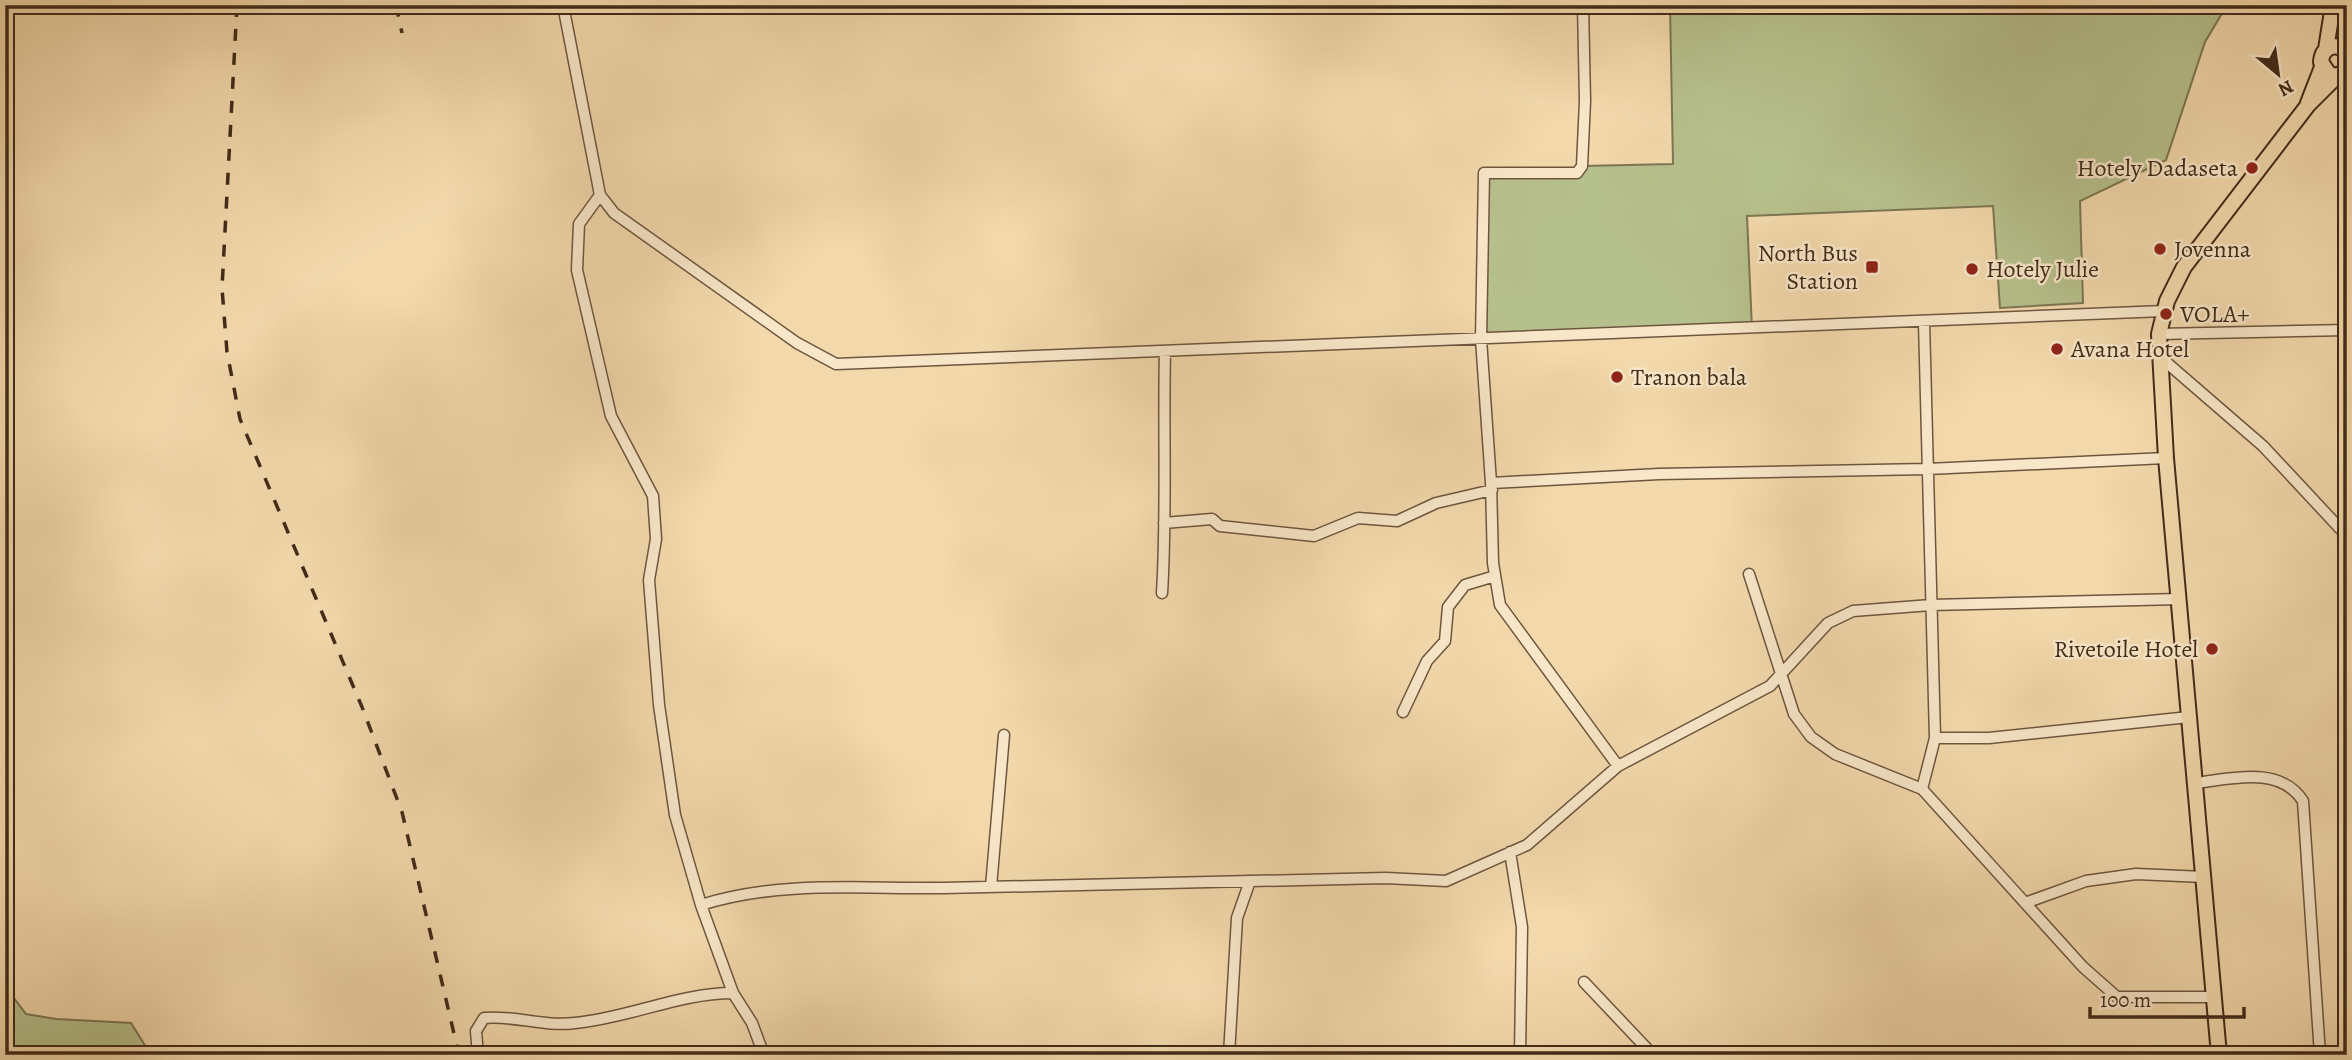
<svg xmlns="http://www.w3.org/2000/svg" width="2352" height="1060" viewBox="0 0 2352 1060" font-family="Alegreya,serif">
<rect width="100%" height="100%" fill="#f2d8ab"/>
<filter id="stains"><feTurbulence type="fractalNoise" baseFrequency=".00286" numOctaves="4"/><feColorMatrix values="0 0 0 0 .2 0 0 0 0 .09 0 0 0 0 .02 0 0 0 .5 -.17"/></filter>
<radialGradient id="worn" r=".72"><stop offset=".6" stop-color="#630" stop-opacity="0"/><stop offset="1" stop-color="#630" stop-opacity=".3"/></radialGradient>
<path fill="#b6c08c" stroke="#7c7652" stroke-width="2" d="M 1670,5 L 2227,5 L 2205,42 L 2166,160 L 2080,201 L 2083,303 L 2000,308 L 1993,206 L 1747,216 L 1752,329 L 1481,339 L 1484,173 L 1577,173 L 1582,166 L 1673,164 Z
M 5,986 L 26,1014 L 56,1019 L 131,1023 L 151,1055 L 5,1055 Z"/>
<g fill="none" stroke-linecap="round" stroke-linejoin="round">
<defs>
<path id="minor" d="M 563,5 L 600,195 L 614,213 L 797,343 L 836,364 L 2164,311
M 1583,5 L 1585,101 L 1582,166 L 1577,173 L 1484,173 L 1481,339 L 1491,483 L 1493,563 L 1500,605 L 1618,766
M 600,195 L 579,224 L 577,270 L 611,416 L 653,496 L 656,539 L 649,580 L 659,705 L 675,815 L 701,905 L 733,993 L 752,1023 L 764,1055
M 2159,334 L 2347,330
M 2159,356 L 2263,446 L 2347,536
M 1491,483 L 1659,474 L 1928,469 L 2166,458
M 1164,523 L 1212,519 L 1220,526 L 1314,536 L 1358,518 L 1397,521 L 1436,503 L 1492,490
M 1749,574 L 1794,714 L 1811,737 L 1835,754 L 1922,789 L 2083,967 L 2117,997 L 2215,997
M 1162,593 C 1167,513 1163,432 1165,351
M 1403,712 L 1427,661 L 1445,641 L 1448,607 L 1465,585 L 1495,576
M 1935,738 L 1989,738 L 2189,717
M 2195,783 C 2231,779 2280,765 2303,801 L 2320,1055
M 1922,789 L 1935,738 L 1924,322
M 1510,852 L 1522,927 L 1520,1055
M 991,887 L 1004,735
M 2025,903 L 2086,881 L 2136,874 L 2204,877
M 701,905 C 780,880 863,889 944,888 C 1092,885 1239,882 1386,878 L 1446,881 L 1527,845 L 1618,766 L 1770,686 L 1828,623 L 1853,611 L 1931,605 L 2180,599
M 1584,982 L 1653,1055
M 478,1055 L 476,1031 L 484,1018 C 515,1015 543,1027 575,1023 C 629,1018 679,993 733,993
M 1229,1055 L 1237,918 L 1250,881"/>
<path id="primary" d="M 2326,49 L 2333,5
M 2347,51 C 2335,42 2322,47 2321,62 L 2329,74 L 2337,76 L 2347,70
M 2308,103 L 2322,67
M 2219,1055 L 2166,458 L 2159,334 L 2167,301 L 2184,267 L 2308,105 L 2337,76"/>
</defs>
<use href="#minor" stroke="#6e563e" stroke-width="13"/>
<use href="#primary" stroke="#422b19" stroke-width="18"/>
<use href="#minor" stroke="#f7e6c8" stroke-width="10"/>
<use href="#primary" stroke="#f2d8ab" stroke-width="14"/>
<path stroke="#422b19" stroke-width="3.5" stroke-dasharray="12 12" stroke-linecap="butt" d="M 237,5 L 222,288 L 227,352 L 240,419 L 362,707 L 402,812 L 459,1055
M 396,5 L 402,33"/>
</g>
<g fill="#8f2418" stroke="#f7e6c8" stroke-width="2.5">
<circle cx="2252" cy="168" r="7"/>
<circle cx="2160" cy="249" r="7"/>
<rect x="1865" y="260" width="14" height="14" rx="3.5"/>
<circle cx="1972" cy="269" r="7"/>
<circle cx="2166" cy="314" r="7"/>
<circle cx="2057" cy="349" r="7"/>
<circle cx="1617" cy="377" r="7"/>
<circle cx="2212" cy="649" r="7"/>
</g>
<g text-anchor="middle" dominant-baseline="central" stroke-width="5" stroke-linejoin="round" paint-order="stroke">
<g font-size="24" fill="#422b19" stroke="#f7e6c8" text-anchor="start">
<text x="2238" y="168" text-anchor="end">Hotely Dadaseta</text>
<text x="2174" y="249">Jovenna</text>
<text x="1858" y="253" text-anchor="end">North Bus<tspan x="1858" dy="28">Station</tspan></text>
<text x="1986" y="269">Hotely Julie</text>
<text x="2180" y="314">VOLA+</text>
<text x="2071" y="349">Avana Hotel</text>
<text x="1631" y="377">Tranon bala</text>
<text x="2198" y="649" text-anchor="end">Rivetoile Hotel</text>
</g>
</g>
<rect width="2352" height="1060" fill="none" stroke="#f2d8ab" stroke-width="28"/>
<rect x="7" y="7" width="2338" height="1046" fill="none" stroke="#422b19" stroke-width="3.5"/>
<rect x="14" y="14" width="2324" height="1032" fill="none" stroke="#422b19" stroke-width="2"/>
<g transform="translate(2278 74) rotate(151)" stroke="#f7e6c8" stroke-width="5" paint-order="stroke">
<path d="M0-5L12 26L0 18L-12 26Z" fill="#422b19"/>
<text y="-10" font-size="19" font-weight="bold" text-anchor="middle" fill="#422b19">N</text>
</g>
<path d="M2090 1007v10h154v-10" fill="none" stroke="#422b19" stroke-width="3.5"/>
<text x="2100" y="1007" font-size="21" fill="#422b19" stroke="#f7e6c8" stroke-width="5" paint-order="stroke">100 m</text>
<rect width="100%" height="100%" filter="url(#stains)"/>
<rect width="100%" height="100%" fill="url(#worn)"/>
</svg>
